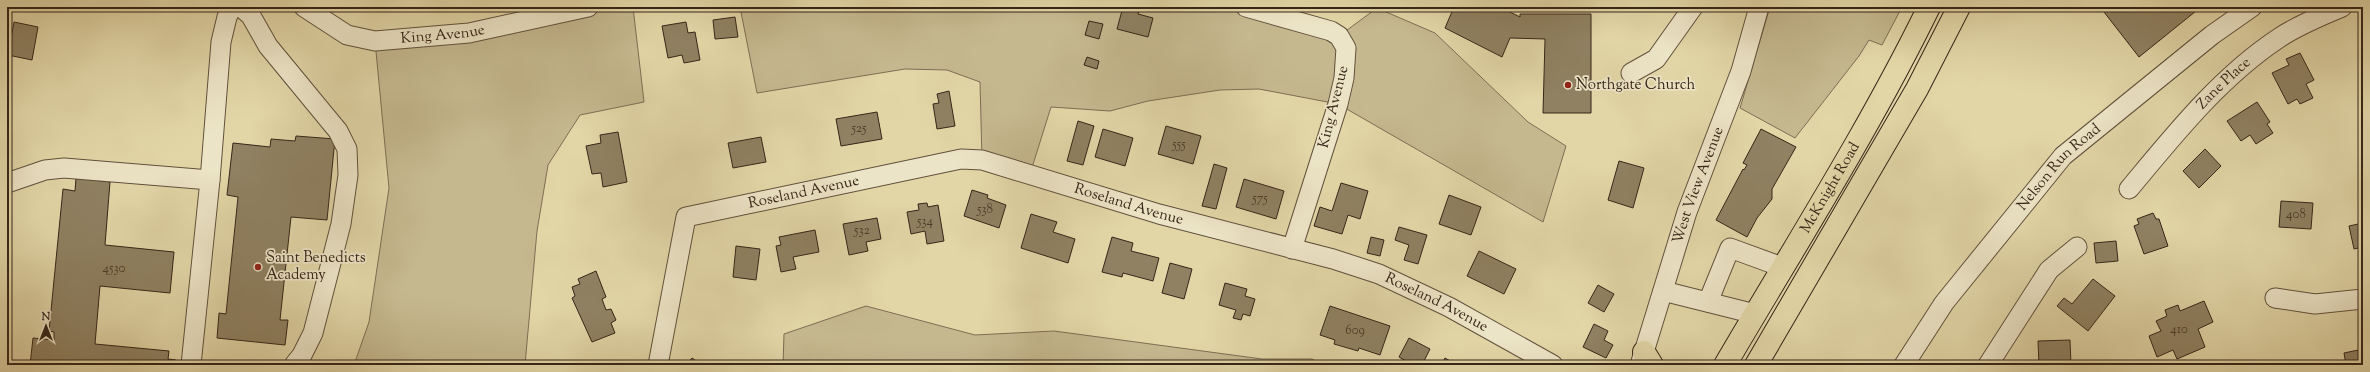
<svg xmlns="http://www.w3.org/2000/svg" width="2370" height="372" viewBox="0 0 2370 372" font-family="'Sorts Mill Goudy',serif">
<rect width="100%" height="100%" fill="#e2d6a7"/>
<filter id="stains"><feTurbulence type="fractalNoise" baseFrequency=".005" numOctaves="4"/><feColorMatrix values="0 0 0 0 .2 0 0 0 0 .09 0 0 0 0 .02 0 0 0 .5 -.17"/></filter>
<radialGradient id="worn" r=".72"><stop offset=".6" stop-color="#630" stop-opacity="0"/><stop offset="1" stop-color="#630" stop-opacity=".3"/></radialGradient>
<path fill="#c5b88f" stroke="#7e6e54" d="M 588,7 L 633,7 L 644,102 L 580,115 L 548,165 L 537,231 L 525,365 L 354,365 L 369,322 L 389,188 L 375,41 Z
M 740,7 L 1246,7 L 1339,36 L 1377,8 L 1435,33 L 1528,122 L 1566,146 L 1543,222 L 1338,104 L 1259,89 L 1220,90 L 1148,101 L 1110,111 L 1051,107 L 1030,174 L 982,160 L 980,82 L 947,70 L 905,69 L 757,93 Z
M 1770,7 L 1902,7 L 1882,45 L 1869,40 L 1859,56 L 1795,138 L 1740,108 Z
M 866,306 L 975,335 L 1054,331 L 1262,359 L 1312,359 L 1323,365 L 783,365 L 784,334 Z"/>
<path fill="#8f8162" stroke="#362518" d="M 1123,7 L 1140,7 L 1138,14 L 1153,18 L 1148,37 L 1117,29 Z
M 1454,7 L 1500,7 L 1520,17 L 1520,14 L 1591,14 L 1591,113 L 1543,113 L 1545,39 L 1510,38 L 1502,57 L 1445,28 Z
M 2110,7 L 2201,7 L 2139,57 L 2104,12 Z
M 735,17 L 738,37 L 715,39 L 713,20 Z
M 1089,21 L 1103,24 L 1099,39 L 1085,35 Z
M 14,22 L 38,27 L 32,60 L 8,55 Z
M 686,22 L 688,33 L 695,32 L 700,60 L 684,63 L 682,55 L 668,58 L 662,26 Z
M 2300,53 L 2314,80 L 2306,84 L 2313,98 L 2300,104 L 2297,99 L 2288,104 L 2272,73 L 2289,65 L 2286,59 Z
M 1087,57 L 1099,61 L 1097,69 L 1084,65 Z
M 949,91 L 955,126 L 937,129 L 933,104 L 939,103 L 937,94 Z
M 2257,102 L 2270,122 L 2267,124 L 2273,133 L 2256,144 L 2250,135 L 2241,141 L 2227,121 Z
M 877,112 L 882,139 L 841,146 L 836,119 Z
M 1078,121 L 1094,126 L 1083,165 L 1067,161 Z
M 1166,126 L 1201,136 L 1193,164 L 1158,154 Z
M 1103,129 L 1133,138 L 1125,166 L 1095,157 Z
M 1761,129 L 1796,147 L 1772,189 L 1772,199 L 1757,218 L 1747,237 L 1716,220 L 1743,169 L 1744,170 L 1747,165 L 1743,163 Z
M 618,132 L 627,182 L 603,187 L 601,173 L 592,174 L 586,146 L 601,143 L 600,135 Z
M 296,136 L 335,139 L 327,220 L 291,217 L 280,320 L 288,320 L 285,345 L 217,338 L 219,313 L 226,314 L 238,197 L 227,195 L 233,143 L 270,147 L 271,139 L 295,141 Z
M 761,137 L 766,162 L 733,168 L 728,143 Z
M 2205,149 L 2221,166 L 2199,188 L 2183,171 Z
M 1619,161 L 1644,168 L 1633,208 L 1608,200 Z
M 1214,164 L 1227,168 L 1216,209 L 1202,206 Z
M 76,178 L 110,182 L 105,245 L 174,252 L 170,293 L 100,286 L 95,344 L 169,351 L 168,359 L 176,360 L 176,365 L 30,365 L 33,338 L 54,340 L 54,332 L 49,331 L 63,189 L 75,191 Z
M 1244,179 L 1284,191 L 1276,219 L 1236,207 Z
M 1341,183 L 1368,191 L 1360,219 L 1348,215 L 1342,234 L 1314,226 L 1320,207 L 1332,211 Z
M 972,190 L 988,195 L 987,198 L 1006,205 L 999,228 L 964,216 Z
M 1449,195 L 1481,207 L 1471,235 L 1439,224 Z
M 2281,201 L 2313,203 L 2311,229 L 2279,227 Z
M 927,203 L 928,207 L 938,205 L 944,241 L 927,244 L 925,231 L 911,234 L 907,212 L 919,210 L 918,204 Z
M 2153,213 L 2156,219 L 2159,219 L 2168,246 L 2144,254 L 2134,226 L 2139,224 L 2137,219 Z
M 1031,214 L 1057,222 L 1053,232 L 1075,239 L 1068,263 L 1021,248 Z
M 877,218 L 881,239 L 866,242 L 868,251 L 849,255 L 843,224 Z
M 2363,223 L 2363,247 L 2354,249 L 2349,226 Z
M 1399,227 L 1427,235 L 1418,264 L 1404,260 L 1409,245 L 1395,240 Z
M 815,230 L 819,252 L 793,257 L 796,269 L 781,272 L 776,246 L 781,245 L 779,237 Z
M 1112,237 L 1133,243 L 1131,251 L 1159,258 L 1153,281 L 1123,273 L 1122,277 L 1102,272 Z
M 1371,237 L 1384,240 L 1380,256 L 1367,253 Z
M 2116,241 L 2118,261 L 2096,263 L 2094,243 Z
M 736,246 L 760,249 L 756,280 L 733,277 Z
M 1479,251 L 1516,269 L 1504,294 L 1467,276 Z
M 1170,263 L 1192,269 L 1184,299 L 1162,293 Z
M 596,271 L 606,297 L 602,299 L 606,310 L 611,309 L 616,320 L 611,323 L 615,333 L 592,342 L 572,298 L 575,296 L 572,287 L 580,284 L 578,279 Z
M 2093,279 L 2115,296 L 2088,331 L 2057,306 L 2064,298 L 2072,304 Z
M 1225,283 L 1247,289 L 1245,296 L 1255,299 L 1250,316 L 1243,314 L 1241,320 L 1233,318 L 1236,310 L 1219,305 Z
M 1598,285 L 1614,294 L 1604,312 L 1588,303 Z
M 2204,301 L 2213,322 L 2198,329 L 2205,347 L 2177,359 L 2173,350 L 2157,357 L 2149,336 L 2161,331 L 2156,321 L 2167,316 L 2165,310 L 2178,305 L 2180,311 Z
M 1330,306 L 1390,326 L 1380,355 L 1359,348 L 1358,351 L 1334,344 L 1335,340 L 1320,335 Z
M 1594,324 L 1608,331 L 1604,340 L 1613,345 L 1606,358 L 1583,347 Z
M 1409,338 L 1430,349 L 1422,365 L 1413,365 L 1399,357 Z
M 2070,340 L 2071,365 L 2039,365 L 2038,341 Z
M 2363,349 L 2363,365 L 2346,365 L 2344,353 Z
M 692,358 L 702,365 L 686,365 Z
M 1445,358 L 1457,365 L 1441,365 Z
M 2314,361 L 2315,365 L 2294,365 Z"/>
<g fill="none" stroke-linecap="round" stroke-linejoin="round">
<defs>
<g id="minor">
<path d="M 241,7 L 251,16 L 268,46 L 338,131 L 347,149 L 348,175 L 341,224 L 313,333 L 302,355 L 294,365"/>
<path id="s1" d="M 304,7 L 347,35 L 375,41 L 469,33 L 588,7"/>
<path d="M 1246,7 L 1331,31 L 1339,36 L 1346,48 L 1344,78 L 1338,104 L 1292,249"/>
<path d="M 1631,73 L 1656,59 L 1693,7"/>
<path d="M 7,183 L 45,170 L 64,168 L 210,180"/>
<path id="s2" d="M 2129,189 C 2174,135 2220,77 2279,38 C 2298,25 2321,16 2342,7"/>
<path d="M 1663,291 L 1755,314"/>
<path d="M 2275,298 L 2315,304 L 2363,299"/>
<path d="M 1708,302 L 1730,248 L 1782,267"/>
<path d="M 191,365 L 210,180 L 221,42 L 227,17 L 232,7"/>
<path id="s3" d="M 658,365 L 686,217 L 961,159 L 982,160 L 1159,214 L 1333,259 L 1379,274 L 1449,307 L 1553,365"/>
<path id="s4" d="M 1640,365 L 1687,212 L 1741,71 L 1759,7"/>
<path id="s5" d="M 1904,365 L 1944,303 L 2063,156 L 2212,35 L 2252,7"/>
<path d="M 1988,365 L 2049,270 L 2077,247"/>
</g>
<g id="highway">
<path d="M 1644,352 L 1652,365"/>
<path id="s6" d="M 1725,365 C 1794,247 1869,130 1929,7"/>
<path d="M 1756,365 L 1917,89 L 1959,7"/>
</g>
</defs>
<use href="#minor" stroke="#61513c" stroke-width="21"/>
<use href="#highway" stroke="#362518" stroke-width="24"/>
<use href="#minor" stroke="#ece4c6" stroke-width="19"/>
<use href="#highway" stroke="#e2d6a7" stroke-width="22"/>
</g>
<g fill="#8f2418" stroke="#ece4c6" stroke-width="1.5">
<circle cx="1568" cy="85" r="4"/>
<circle cx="258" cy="267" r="4"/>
</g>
<g text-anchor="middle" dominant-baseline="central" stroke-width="3.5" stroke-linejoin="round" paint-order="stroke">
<g font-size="13" fill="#4c3c2a">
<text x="859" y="129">525</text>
<text x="1179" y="145">555</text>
<text x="1260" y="199">575</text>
<text x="985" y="210">538</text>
<text x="2296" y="215">408</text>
<text x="925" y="222">534</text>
<text x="862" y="231">532</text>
<text x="114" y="269">4530</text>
<text x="2179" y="330">410</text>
<text x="1355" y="331">609</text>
</g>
<g font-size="15" fill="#362518" stroke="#ece4c6">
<text stroke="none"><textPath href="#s1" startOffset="148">King Avenue</textPath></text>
<text stroke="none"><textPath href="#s2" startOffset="142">Zane Place</textPath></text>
<text transform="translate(1334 107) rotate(-76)">King Avenue</text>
<text stroke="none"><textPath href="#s5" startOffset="252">Nelson Run Road</textPath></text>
<text stroke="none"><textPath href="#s4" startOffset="189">West View Avenue</textPath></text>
<text stroke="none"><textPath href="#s6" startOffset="206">McKnight Road</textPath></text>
<text stroke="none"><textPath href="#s3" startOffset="271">Roseland Avenue</textPath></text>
<text stroke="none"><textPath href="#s3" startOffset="606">Roseland Avenue</textPath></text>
<text stroke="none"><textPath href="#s3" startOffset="930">Roseland Avenue</textPath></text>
</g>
<g font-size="15" fill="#362518" stroke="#ece4c6" text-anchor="start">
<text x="1576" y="85">Northgate Church</text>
<text x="266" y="258">Saint Benedicts<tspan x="266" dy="17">Academy</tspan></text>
</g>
</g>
<rect width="2370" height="372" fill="none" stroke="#e2d6a7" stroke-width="24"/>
<rect x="8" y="8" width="2354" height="356" fill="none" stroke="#362518" stroke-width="2"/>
<rect x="12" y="12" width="2346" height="348" fill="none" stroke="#362518"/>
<g transform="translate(46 326)" stroke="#ece4c6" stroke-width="3" paint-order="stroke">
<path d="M0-3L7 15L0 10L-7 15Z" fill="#362518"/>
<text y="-6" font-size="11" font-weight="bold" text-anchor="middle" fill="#362518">N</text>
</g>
<rect width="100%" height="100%" filter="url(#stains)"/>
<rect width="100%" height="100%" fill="url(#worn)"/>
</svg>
